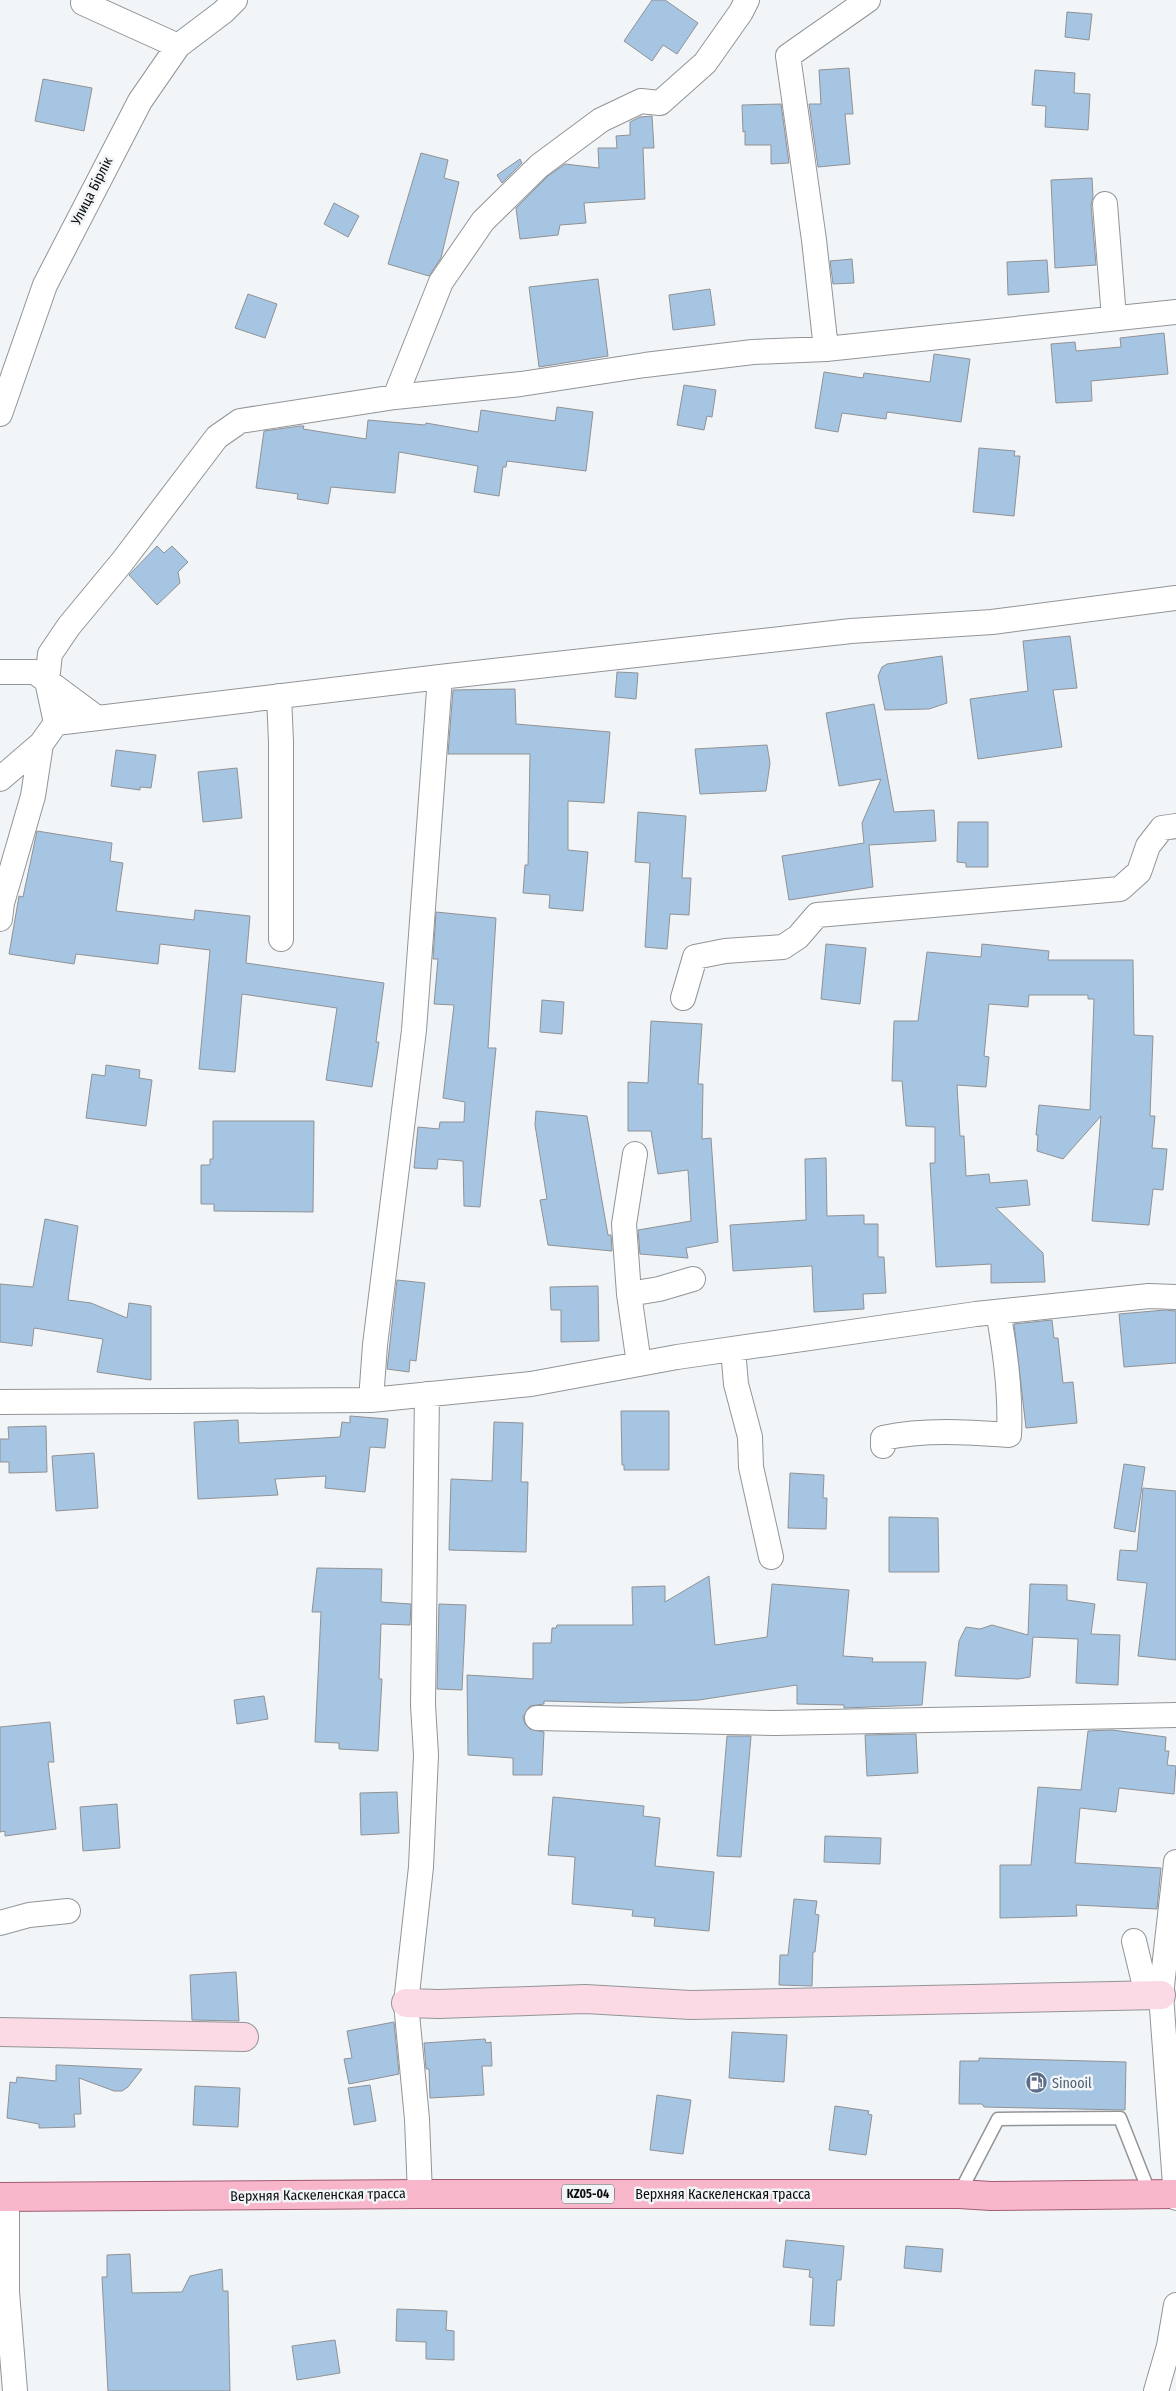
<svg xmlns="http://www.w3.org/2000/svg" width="1176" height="2391" viewBox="0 0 1176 2391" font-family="'Fira Sans Condensed',sans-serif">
<rect width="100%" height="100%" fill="#f2f5f8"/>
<path fill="#a6c5e2" stroke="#909295" d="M 652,0 L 665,0 L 698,23 L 677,54 L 663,45 L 652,61 L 624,41 Z
M 1067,12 L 1092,14 L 1089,40 L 1065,37 Z
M 849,68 L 853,114 L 845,114 L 850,164 L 818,167 L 809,104 L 821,104 L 819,70 Z
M 1035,70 L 1075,73 L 1074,93 L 1090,94 L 1088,130 L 1045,127 L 1046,106 L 1032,105 Z
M 43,79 L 92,88 L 84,131 L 35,121 Z
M 781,104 L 789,163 L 771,164 L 771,145 L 745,145 L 745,131 L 743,132 L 742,105 Z
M 652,116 L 654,148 L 643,148 L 645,199 L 584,203 L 586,223 L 560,225 L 558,235 L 520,239 L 516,208 L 548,176 L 565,164 L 599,168 L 598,148 L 617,148 L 616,136 L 630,135 L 630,122 L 640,117 Z
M 421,153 L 448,160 L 444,178 L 459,182 L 441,258 L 429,276 L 388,264 Z
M 520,159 L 522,163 L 502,183 L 497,175 Z
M 1092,178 L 1093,197 L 1091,205 L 1096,265 L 1055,268 L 1051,180 Z
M 334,203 L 359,216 L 348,237 L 324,224 Z
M 852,259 L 854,283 L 833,284 L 830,261 Z
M 1047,260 L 1049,292 L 1008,295 L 1007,262 Z
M 598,279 L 608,356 L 539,367 L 529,287 Z
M 710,289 L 715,325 L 673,330 L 669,295 Z
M 248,294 L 277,304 L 265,338 L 235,328 Z
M 1164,333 L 1168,374 L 1091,381 L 1092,401 L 1056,403 L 1051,344 L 1075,342 L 1076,351 L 1121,347 L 1120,338 Z
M 934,354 L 970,359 L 961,422 L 887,412 L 886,419 L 842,413 L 838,432 L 815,428 L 824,372 L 863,378 L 864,373 L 930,382 Z
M 684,385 L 716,390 L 712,417 L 707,416 L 704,430 L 677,425 Z
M 557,407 L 593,412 L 586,471 L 507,461 L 506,467 L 503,467 L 499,496 L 474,492 L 478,466 L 399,452 L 395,493 L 331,487 L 328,504 L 297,499 L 298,494 L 256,488 L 264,431 L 300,426 L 304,426 L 303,429 L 366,439 L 368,420 L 425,425 L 426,423 L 478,432 L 481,410 L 555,421 Z
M 979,448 L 1015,451 L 1014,456 L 1020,456 L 1014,516 L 973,512 Z
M 157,546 L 164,553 L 172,546 L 188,562 L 178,572 L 180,583 L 157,605 L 129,575 Z
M 1070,636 L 1077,688 L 1053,690 L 1062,747 L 978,759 L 970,699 L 1028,691 L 1023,641 Z
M 942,656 L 947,703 L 929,709 L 885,710 L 878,676 L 882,667 L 887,664 Z
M 617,672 L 638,673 L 636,699 L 615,697 Z
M 515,689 L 516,724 L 610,732 L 604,803 L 568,801 L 568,850 L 588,852 L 583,911 L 549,908 L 550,895 L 523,893 L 525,865 L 528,865 L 530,754 L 448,754 L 453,690 Z
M 874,704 L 894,812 L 934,810 L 936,841 L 869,845 L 873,887 L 789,900 L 782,856 L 864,843 L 862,823 L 881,779 L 839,786 L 826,713 Z
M 767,745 L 770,763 L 766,791 L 700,794 L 695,749 Z
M 116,750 L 156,755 L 151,788 L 140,787 L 140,790 L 111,786 Z
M 237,768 L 242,818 L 203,822 L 198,772 Z
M 638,812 L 686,816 L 682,878 L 691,878 L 689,915 L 670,914 L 667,949 L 645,947 L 650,863 L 635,862 Z
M 958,822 L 988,822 L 988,867 L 966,867 L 966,863 L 957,862 Z
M 37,831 L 112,843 L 110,861 L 123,863 L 116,911 L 194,920 L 195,910 L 250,916 L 246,963 L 384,983 L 376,1042 L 379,1042 L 372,1087 L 326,1080 L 337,1008 L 242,994 L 235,1072 L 199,1069 L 210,950 L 160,944 L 158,964 L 76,954 L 74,964 L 9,954 L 19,896 L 23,897 Z
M 436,912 L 496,918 L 488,1048 L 496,1048 L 480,1207 L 464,1206 L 463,1161 L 438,1159 L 437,1169 L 414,1168 L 418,1127 L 439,1129 L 440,1122 L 464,1122 L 465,1102 L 443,1098 L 454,1005 L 434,1004 L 438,959 L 433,959 Z
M 826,944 L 866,948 L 860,1004 L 821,999 Z
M 982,944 L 1049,951 L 1048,960 L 1133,960 L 1134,1035 L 1153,1036 L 1150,1116 L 1155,1116 L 1152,1148 L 1167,1149 L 1163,1190 L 1153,1189 L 1149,1225 L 1092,1221 L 1101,1116 L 1063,1159 L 1037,1151 L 1038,1135 L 1036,1135 L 1039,1105 L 1090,1110 L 1094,999 L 1088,999 L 1088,995 L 1029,995 L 1028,1007 L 989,1004 L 984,1056 L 989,1057 L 986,1087 L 957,1085 L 960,1136 L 964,1136 L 966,1176 L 989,1174 L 990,1183 L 1027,1180 L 1030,1205 L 996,1208 L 1043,1253 L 1045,1282 L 991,1283 L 991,1264 L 936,1267 L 930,1163 L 935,1163 L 935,1127 L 906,1126 L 902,1081 L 892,1081 L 894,1021 L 918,1021 L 927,952 L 981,957 Z
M 542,1000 L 564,1002 L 562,1034 L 540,1032 Z
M 651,1021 L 702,1024 L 698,1084 L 703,1084 L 702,1139 L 711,1138 L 718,1242 L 686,1248 L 688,1258 L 640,1254 L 638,1230 L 691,1221 L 688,1170 L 658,1174 L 651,1131 L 628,1131 L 628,1082 L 648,1083 Z
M 106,1065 L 140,1070 L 139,1078 L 152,1080 L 146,1126 L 86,1118 L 92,1074 L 105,1076 Z
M 536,1111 L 587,1116 L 608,1235 L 611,1235 L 612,1251 L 548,1245 L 540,1200 L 547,1199 L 535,1125 Z
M 213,1121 L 314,1121 L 313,1212 L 214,1211 L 214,1204 L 201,1204 L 201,1165 L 210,1165 L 210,1159 L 213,1159 Z
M 826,1158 L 827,1216 L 864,1215 L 864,1224 L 878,1224 L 878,1257 L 884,1257 L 886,1293 L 863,1294 L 864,1309 L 814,1312 L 812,1266 L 733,1271 L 730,1225 L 806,1220 L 805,1159 Z
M 45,1219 L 78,1226 L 68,1300 L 91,1303 L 127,1318 L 129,1303 L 151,1306 L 151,1380 L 97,1372 L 103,1339 L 34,1328 L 32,1346 L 0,1342 L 0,1284 L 33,1287 Z
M 397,1280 L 425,1283 L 416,1361 L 410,1360 L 409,1372 L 387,1369 Z
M 598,1286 L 599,1341 L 561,1342 L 561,1310 L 551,1310 L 550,1287 Z
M 1165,1310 L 1176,1311 L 1176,1363 L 1124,1367 L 1119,1314 Z
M 1052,1320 L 1054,1338 L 1058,1338 L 1063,1383 L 1073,1382 L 1077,1423 L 1026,1428 L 1014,1324 Z
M 621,1411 L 669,1411 L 669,1470 L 624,1470 L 624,1465 L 622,1465 Z
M 350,1416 L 388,1419 L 385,1448 L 370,1447 L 365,1492 L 325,1488 L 326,1476 L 275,1479 L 278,1495 L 198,1499 L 194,1422 L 238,1420 L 239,1443 L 340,1437 L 342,1422 L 350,1423 Z
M 494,1422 L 523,1423 L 521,1482 L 528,1482 L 526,1552 L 449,1550 L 451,1479 L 492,1481 Z
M 46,1426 L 47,1472 L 9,1473 L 9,1462 L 0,1462 L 0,1439 L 9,1439 L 8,1427 Z
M 94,1453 L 98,1508 L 56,1511 L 52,1456 Z
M 1124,1464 L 1145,1467 L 1135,1532 L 1114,1528 Z
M 790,1473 L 824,1475 L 823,1498 L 827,1498 L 826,1529 L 788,1528 Z
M 1143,1488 L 1176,1491 L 1176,1660 L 1138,1656 L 1147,1583 L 1117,1580 L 1120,1550 L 1137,1551 Z
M 889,1517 L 938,1518 L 939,1572 L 889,1572 Z
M 317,1568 L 382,1569 L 381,1602 L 411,1604 L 410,1625 L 381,1624 L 379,1679 L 382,1679 L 378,1751 L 339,1749 L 339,1743 L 315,1742 L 321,1612 L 312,1612 Z
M 709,1576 L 715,1645 L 767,1637 L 772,1584 L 849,1590 L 843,1656 L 873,1658 L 872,1662 L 926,1662 L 922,1705 L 844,1708 L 844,1705 L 797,1704 L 797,1685 L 699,1700 L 620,1703 L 544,1701 L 544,1704 L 530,1706 L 523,1717 L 525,1724 L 530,1729 L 544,1732 L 542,1775 L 513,1775 L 513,1758 L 468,1755 L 467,1675 L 533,1679 L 533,1643 L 551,1643 L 552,1628 L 556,1628 L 557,1625 L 633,1625 L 632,1587 L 665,1586 L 665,1602 Z
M 1030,1584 L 1067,1585 L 1067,1600 L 1095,1604 L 1091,1634 L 1120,1635 L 1118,1685 L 1076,1683 L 1078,1639 L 1033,1637 L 1030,1677 L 1018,1679 L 955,1676 L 959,1641 L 966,1627 L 980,1629 L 992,1625 L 1028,1635 Z
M 439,1604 L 466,1605 L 462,1690 L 437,1689 Z
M 264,1696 L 268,1719 L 237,1724 L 234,1700 Z
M 50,1722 L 54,1762 L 48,1762 L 56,1829 L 5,1836 L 5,1831 L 0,1832 L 0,1727 Z
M 1112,1730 L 1166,1737 L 1165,1751 L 1169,1751 L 1167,1765 L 1176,1766 L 1174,1794 L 1119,1788 L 1116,1812 L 1080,1808 L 1075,1863 L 1161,1868 L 1157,1909 L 1076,1905 L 1077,1916 L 1000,1918 L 1000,1865 L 1031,1865 L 1038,1787 L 1081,1790 L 1088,1731 Z
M 916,1734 L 918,1773 L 867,1776 L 865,1735 Z
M 727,1736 L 751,1736 L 741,1857 L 717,1856 Z
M 397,1792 L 399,1833 L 361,1835 L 360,1793 Z
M 553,1797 L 644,1806 L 643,1816 L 660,1818 L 655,1866 L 714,1872 L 709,1931 L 654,1926 L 655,1918 L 632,1916 L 633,1910 L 572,1904 L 575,1857 L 548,1855 Z
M 117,1804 L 120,1848 L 83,1851 L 80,1807 Z
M 825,1836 L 881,1838 L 880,1864 L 824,1862 Z
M 794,1899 L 817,1901 L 815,1914 L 819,1915 L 815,1952 L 813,1952 L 812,1986 L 779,1985 L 780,1955 L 788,1955 Z
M 236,1972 L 239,2021 L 192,2020 L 190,1975 Z
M 394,2022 L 399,2074 L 349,2084 L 344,2059 L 352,2058 L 347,2031 Z
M 732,2032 L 787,2035 L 784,2082 L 729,2078 Z
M 485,2039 L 486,2043 L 491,2042 L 492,2066 L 482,2066 L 484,2095 L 430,2098 L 429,2069 L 426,2069 L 424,2043 Z
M 979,2058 L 1126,2062 L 1125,2110 L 984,2107 L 982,2104 L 959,2104 L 960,2061 L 979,2061 Z
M 56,2065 L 59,2065 L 142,2069 L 128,2087 L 122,2091 L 114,2091 L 79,2078 L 81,2114 L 74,2114 L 75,2127 L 39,2128 L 39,2124 L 7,2118 L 10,2082 L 16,2083 L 17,2077 L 56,2081 Z
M 370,2085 L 376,2121 L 354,2125 L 348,2088 Z
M 195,2086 L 240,2088 L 238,2127 L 193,2125 Z
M 657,2095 L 691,2100 L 683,2154 L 650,2150 Z
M 835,2106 L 869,2111 L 868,2114 L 872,2115 L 866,2155 L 829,2150 Z
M 786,2240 L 844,2246 L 841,2280 L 837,2280 L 834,2326 L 810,2325 L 813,2278 L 809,2277 L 810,2270 L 783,2267 Z
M 906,2246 L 943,2249 L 941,2272 L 904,2268 Z
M 130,2254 L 132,2293 L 182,2292 L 190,2276 L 222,2269 L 223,2291 L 228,2291 L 230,2391 L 108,2391 L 102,2277 L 107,2277 L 107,2255 Z
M 397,2309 L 447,2311 L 446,2330 L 454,2331 L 454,2360 L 426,2359 L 426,2342 L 396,2341 Z
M 335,2340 L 340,2373 L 297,2380 L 292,2346 Z"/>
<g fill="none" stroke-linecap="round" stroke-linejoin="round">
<defs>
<path id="lane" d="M 959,2194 L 998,2119 L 1120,2118 L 1150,2194"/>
<path id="street" d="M 83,3 L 178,46
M 1105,204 L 1114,318
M 826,349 L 814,240 L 788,56 L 868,0
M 395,397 L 441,282 L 483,221 L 539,166 L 601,120 L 641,101 L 660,103 L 705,63 L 741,12 L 747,0
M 0,414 L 45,285 L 140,101 L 178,46 L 223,12 L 235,0
M 0,672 L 35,672 L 97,718
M 279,696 L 281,742 L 281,939
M 56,723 L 47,681 L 50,654 L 69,626 L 122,562 L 217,437 L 240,421 L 395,397 L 521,384 L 645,365 L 753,352 L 826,349 L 1176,312
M 0,779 L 41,744 L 56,723 L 440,677 L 851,631 L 992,622 L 1176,598
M 0,919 L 2,903 L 33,796 L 41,744
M 683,998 L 695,957 L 725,951 L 783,947 L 798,937 L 817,915 L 1120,889 L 1139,872 L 1148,846 L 1162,828 L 1176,826
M 635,1154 L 624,1224 L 629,1294 L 639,1364
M 629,1294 L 659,1289 L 693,1279
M 733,1349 L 736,1384 L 750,1437 L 751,1467 L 771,1557
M 371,1400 L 375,1345 L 414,1030 L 440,677
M 0,1402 L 371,1400 L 531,1384 L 677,1357 L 976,1314 L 1149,1296 L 1176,1297
M 883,1446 L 883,1438 C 924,1429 968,1432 1009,1435 C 1011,1393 1006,1354 998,1312
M 537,1718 L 775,1723 L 1176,1715
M 1176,1862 L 1161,1995 L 1176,2198
M 0,1923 L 29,1915 L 68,1911
M 1134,1941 L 1147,1995
M 420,2194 L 417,2119 L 406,2003 L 421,1867 L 426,1755 L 423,1705 L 427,1394
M 7,2197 L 7,2292 L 15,2391
M 1156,2391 L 1169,2346 L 1176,2305"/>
<path id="secondary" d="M 406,2003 L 439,2004 L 585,1999 L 691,2005 L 1161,1995
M 0,2032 L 244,2037"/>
<path id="primary" d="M 0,2197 L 420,2194 L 959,2194 L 991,2196 L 1176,2194"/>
</defs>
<use href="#lane" stroke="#929497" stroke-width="15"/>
<use href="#street" stroke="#929497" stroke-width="26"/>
<use href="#secondary" stroke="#929497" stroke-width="30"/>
<use href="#primary" stroke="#a35b72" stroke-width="30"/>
<use href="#lane" stroke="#fff" stroke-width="12"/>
<use href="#street" stroke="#fff" stroke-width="24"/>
<use href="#secondary" stroke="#fcdae5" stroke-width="28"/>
<use href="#primary" stroke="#f8b6cb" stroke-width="28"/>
</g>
<defs>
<symbol id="fuel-disc" viewBox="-11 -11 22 22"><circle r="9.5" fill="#5c6f8a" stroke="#f2f5f8"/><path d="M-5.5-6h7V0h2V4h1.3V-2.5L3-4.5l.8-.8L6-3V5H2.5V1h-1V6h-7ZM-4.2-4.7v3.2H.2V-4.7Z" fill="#fff"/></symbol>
</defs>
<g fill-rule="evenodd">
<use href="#fuel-disc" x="1024" y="2070" width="25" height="25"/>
</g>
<g text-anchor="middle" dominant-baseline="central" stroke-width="5" stroke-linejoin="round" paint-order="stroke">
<rect fill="#f2f5f8" stroke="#515354" stroke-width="1" x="562" y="2184.5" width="52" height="19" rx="4"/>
<g font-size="12" font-weight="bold" fill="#0c0d0e">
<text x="588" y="2194">KZ05-04</text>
</g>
<g font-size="14" fill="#0c0d0e" stroke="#f2f5f8">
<text transform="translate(92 191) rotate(-63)">Улица Бірлік</text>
<text x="723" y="2194">Верхняя Каскеленская трасса</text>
<text transform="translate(318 2195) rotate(-1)">Верхняя Каскеленская трасса</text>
</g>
<g font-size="14" fill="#4e5e75" stroke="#f2f5f8" text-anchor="start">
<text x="1052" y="2083">Sinooil</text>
</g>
</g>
</svg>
